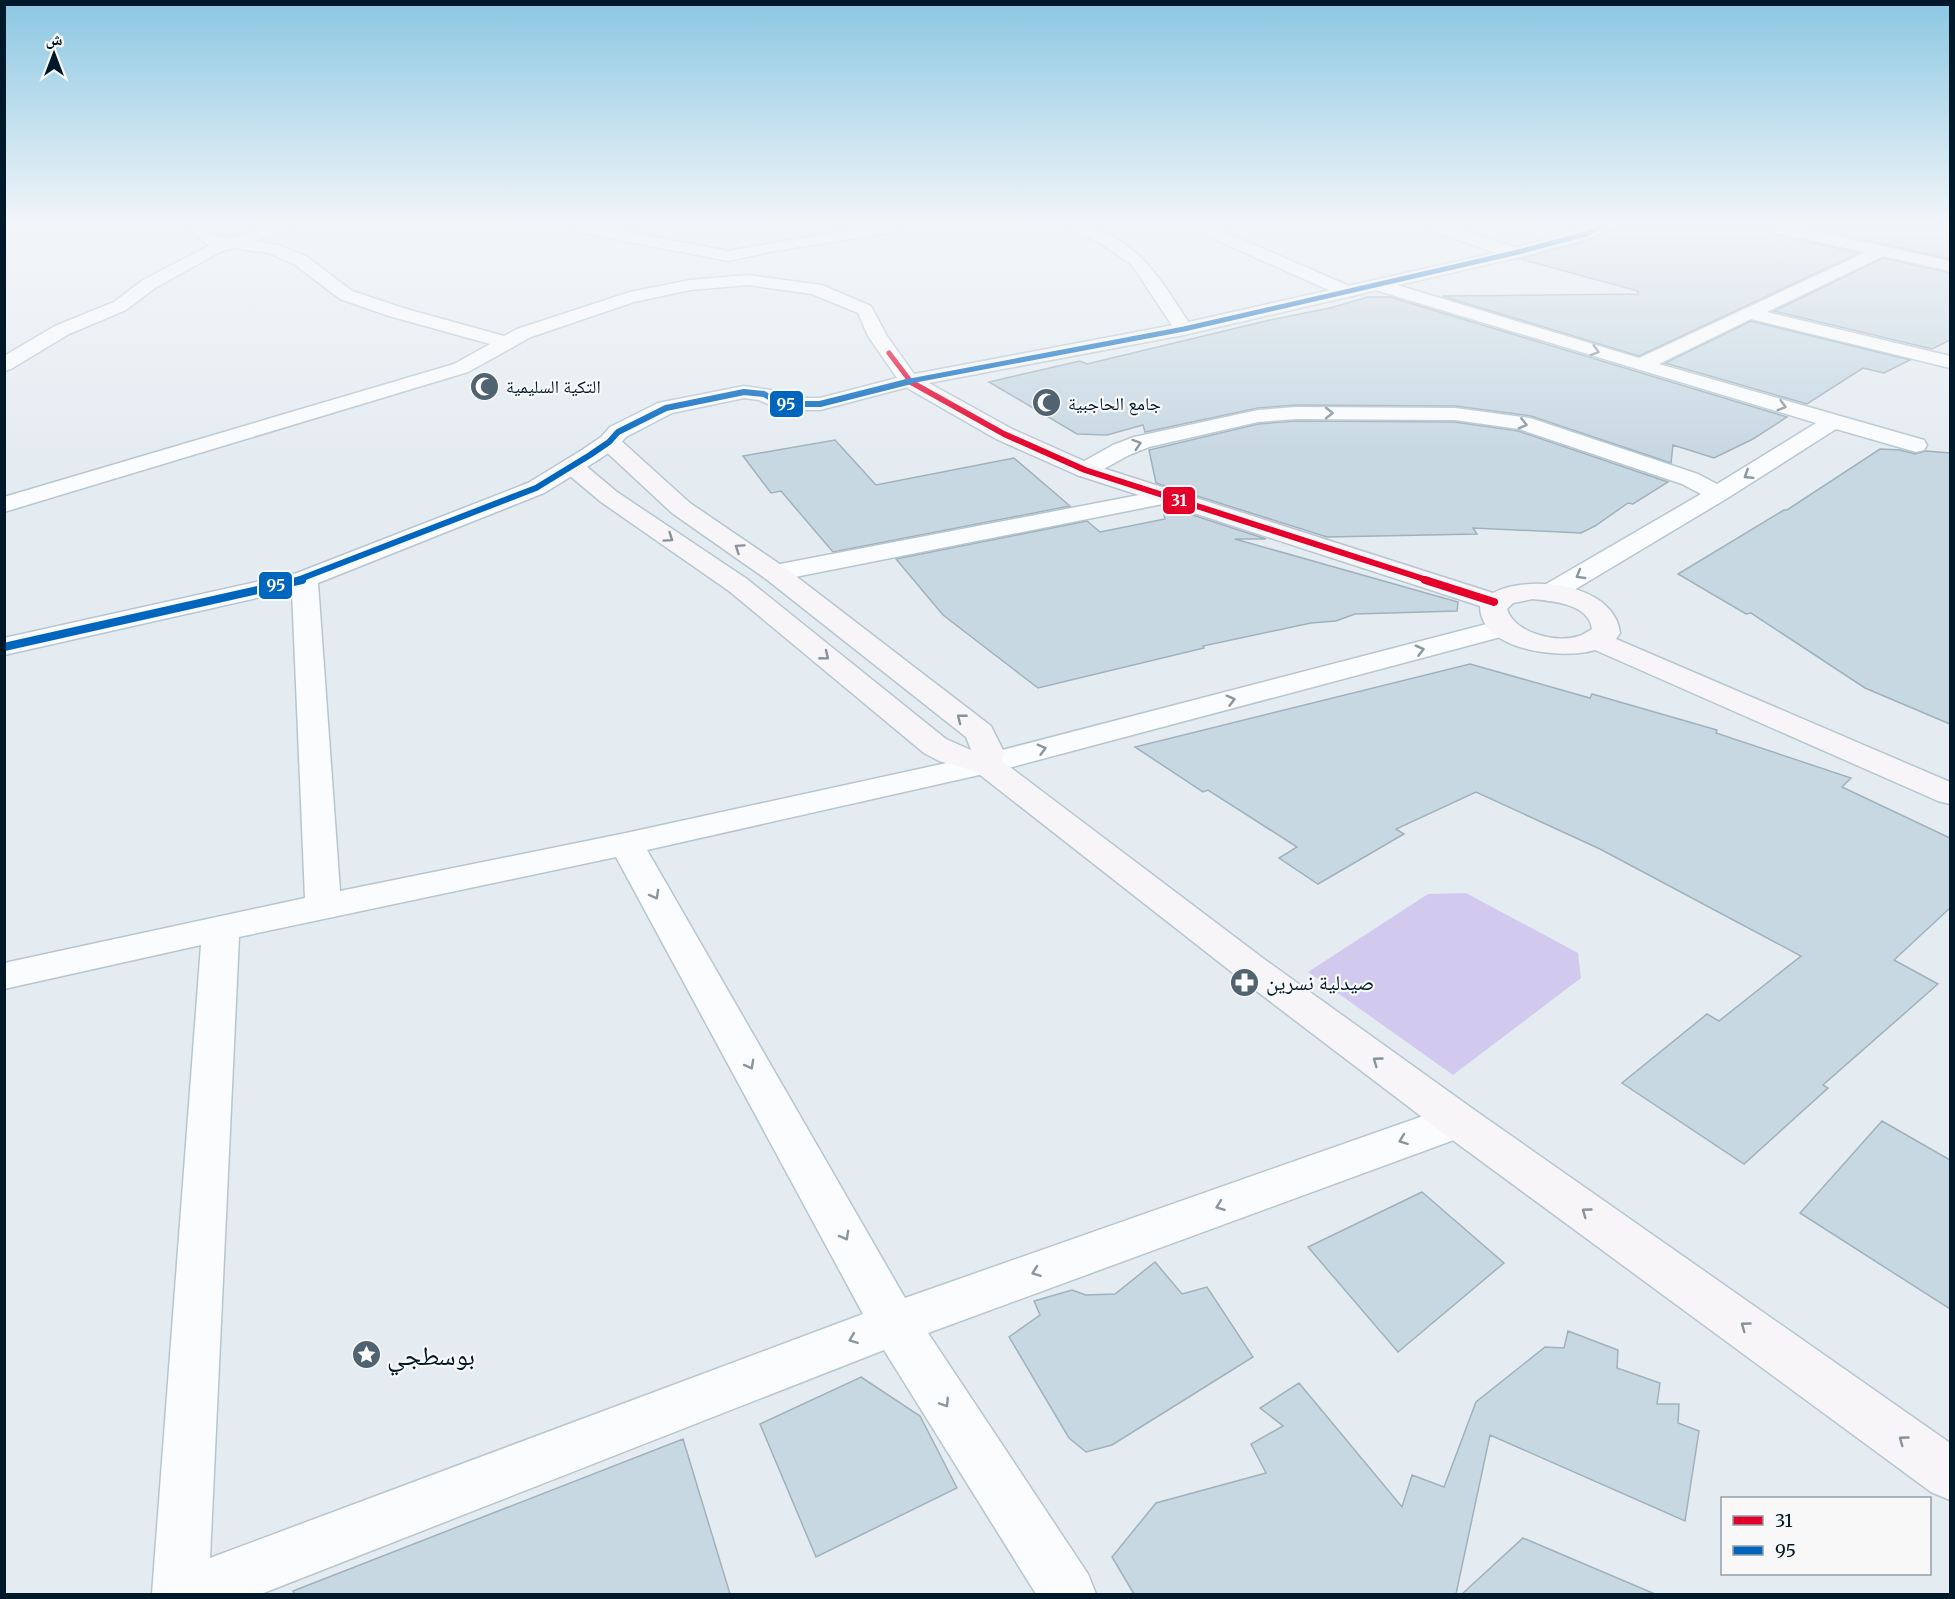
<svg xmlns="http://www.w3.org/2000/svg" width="1955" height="1599" viewBox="0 0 1955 1599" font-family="Merriweather,'Noto Naskh Arabic',serif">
<rect width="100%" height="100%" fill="#e5ecf1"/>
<path fill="#d3e6f4" d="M 1461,227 L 1575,227 L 1515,246 Z"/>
<path fill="#d2c9ee" d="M 1466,893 L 1578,953 L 1581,978 L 1453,1075 L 1308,972 L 1428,894 Z"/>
<path fill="#c8d8e3" stroke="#a1b1bc" stroke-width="1.5" d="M 1625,227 L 1764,227 L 1774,234 L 1859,253 L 1639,356 L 1442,296 L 1638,294 L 1638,291 L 1520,259 L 1593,239 L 1605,232 Z
M 1807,227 L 1950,227 L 1950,259 Z
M 1883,258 L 1950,273 L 1950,340 L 1932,349 L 1774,311 Z
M 1368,297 L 1390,297 L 1787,417 L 1753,439 L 1714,458 L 1673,445 L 1671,463 L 1531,416 L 1455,406 L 1296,405 L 1258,408 L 1145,432 L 1143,425 L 1107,435 L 1077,434 L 989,382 L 1080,361 L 1087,364 L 1270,320 L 1330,308 Z
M 1751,321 L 1910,360 L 1884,373 L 1863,368 L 1807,404 L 1665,363 Z
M 1296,421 L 1455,422 L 1518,431 L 1668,482 L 1633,504 L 1628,503 L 1595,526 L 1581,533 L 1473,528 L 1477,534 L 1327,537 L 1156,483 L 1149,450 L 1258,424 Z
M 835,440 L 876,485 L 1014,458 L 1070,506 L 833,552 L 781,491 L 771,493 L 743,456 Z
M 1880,449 L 1900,450 L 1915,454 L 1926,451 L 1950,453 L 1950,724 L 1865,688 L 1751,613 L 1746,614 L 1678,574 L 1784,510 L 1787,510 Z
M 1165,506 L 1266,539 L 1235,539 L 1458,602 L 1457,611 L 1355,614 L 1336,621 L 1311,623 L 1203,646 L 1204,648 L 1038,688 L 943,615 L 896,559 L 1087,521 L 1100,532 L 1165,519 L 1162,507 Z
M 1470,664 L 1590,698 L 1592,694 L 1717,730 L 1716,733 L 1851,778 L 1842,787 L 1950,838 L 1950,908 L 1894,960 L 1938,984 L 1823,1085 L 1828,1088 L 1744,1164 L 1622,1083 L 1707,1014 L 1719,1021 L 1801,956 L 1600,849 L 1476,792 L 1396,829 L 1404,834 L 1318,884 L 1279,858 L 1297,847 L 1208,790 L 1203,792 L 1135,747 Z
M 1882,1121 L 1950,1160 L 1950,1309 L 1800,1213 Z
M 1422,1192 L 1504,1263 L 1398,1352 L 1308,1247 Z
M 1155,1262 L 1182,1294 L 1207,1287 L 1253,1357 L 1112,1445 L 1086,1452 L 1069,1438 L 1009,1337 L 1040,1315 L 1034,1301 L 1072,1290 L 1086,1295 L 1115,1294 Z
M 1568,1331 L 1618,1350 L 1617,1368 L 1660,1383 L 1657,1404 L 1679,1404 L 1678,1423 L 1699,1431 L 1685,1521 L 1490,1435 L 1456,1594 L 1134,1594 L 1112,1557 L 1156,1503 L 1266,1473 L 1251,1444 L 1283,1426 L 1260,1408 L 1299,1383 L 1402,1507 L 1412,1475 L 1444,1487 L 1476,1402 L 1545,1347 L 1564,1348 Z
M 861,1377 L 920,1416 L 957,1488 L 816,1557 L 760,1424 Z
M 683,1439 L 730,1594 L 294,1594 L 293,1591 Z
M 1523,1538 L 1655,1594 L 1462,1594 Z"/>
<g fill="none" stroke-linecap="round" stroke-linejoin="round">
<defs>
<path id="street" d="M 187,227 L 205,227 L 216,236 L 231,238 L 267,227 L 292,227 L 290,230 L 254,241 L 278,245 L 306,256 L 352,291 L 403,308 L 504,336 L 517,329 L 630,292 L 690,280 L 748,275 L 822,285 L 871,306 L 887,336 L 919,381 L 916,385 L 820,410 L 781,410 L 759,400 L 744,398 L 672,413 L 626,437 L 617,447 L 598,460 L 544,493 L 318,583 L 340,891 L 626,833 L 983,755 L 1502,620 L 1512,622 L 1516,628 L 1512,634 L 997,771 L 647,850 L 905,1298 L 1443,1109 L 1458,1104 L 1473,1109 L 1479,1121 L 1473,1133 L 928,1333 L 1088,1574 L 1096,1594 L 1036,1594 L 884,1350 L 261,1594 L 152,1594 L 201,945 L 4,989 L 4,963 L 305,898 L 292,590 L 4,655 L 4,638 L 297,573 L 528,483 L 582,450 L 601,437 L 610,427 L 658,403 L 744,386 L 771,390 L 785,398 L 820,398 L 897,378 L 868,336 L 858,313 L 812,294 L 748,285 L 690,290 L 634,302 L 531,337 L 468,372 L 4,512 L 4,497 L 454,364 L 490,344 L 389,316 L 340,299 L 294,264 L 269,253 L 233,248 L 222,251 L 155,288 L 126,310 L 69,334 L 11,369 L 4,371 L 4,356 L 55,326 L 114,302 L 143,280 L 210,245 L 205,243 ZM 616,857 L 863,1314 L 210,1558 L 239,937 Z
M 570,227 L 603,227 L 728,251 L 864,227 L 903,227 L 895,232 L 774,251 L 728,261 L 578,232 Z
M 1068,227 C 1134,227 1161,281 1193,329 L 1191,333 L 1177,333 L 1132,265 L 1100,243 L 1070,230 Z
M 1192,227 L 1213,227 L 1354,288 L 1357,292 L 1354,296 L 1342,296 L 1194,230 Z
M 1427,227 L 1451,227 L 1520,249 L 1522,253 L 1514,258 L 1508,257 L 1429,230 Z
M 1879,246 L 1887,251 L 1885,255 L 1767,312 L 1950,356 L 1950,368 L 1751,319 L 1659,364 L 1924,440 L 1927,445 L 1924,450 L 1916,452 L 1836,429 L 1726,499 L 1559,599 L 1550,601 L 1541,599 L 1537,593 L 1541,587 L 1701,494 L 1682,484 L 1519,429 L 1455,420 L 1296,419 L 1258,422 L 1149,447 L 1129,455 L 1093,475 L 1085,477 L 1077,475 L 1073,470 L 1077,465 L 1113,445 L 1134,437 L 1258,410 L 1296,407 L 1455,408 L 1530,418 L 1698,474 L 1717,484 L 1816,423 L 1372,289 L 1369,285 L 1372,281 L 1384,281 L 1639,358 Z
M 1170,489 L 1178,491 L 1182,496 L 1178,501 L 775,581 L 766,579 L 762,573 L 766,567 L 775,565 Z"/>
<path id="secondary" d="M 1588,227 L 1609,227 L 1592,237 L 1520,257 L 1184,335 L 929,383 L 1012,429 L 1093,465 L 1493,593 C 1529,574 1614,583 1620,633 L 1616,639 L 1950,782 L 1950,804 L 1938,801 L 1595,650 C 1562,660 1480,651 1480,606 L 1077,475 L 996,439 L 902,385 L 899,381 L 902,377 L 909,375 L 1184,323 L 1512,249 ZM 1533,599 C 1553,601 1589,604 1592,629 C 1587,632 1583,635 1579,636 C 1557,644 1514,633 1507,609 L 1513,603 Z
M 1766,227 L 1796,227 L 1950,261 L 1950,271 L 1774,232 Z
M 609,435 L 617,437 L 690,503 L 784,567 L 991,726 L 1004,752 L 1002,761 L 1264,959 L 1473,1109 L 1950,1443 L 1950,1500 L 1931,1492 L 1443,1133 L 1238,977 L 975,771 L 939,761 L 924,753 L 729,591 L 601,502 L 564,471 L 560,466 L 564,461 L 572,459 L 580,461 L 617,492 L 747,579 L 946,739 L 971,750 L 966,737 L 766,579 L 672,513 L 601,447 L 598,442 L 601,437 Z"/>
</defs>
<use href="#street" stroke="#b6c6d1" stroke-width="3"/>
<use href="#secondary" stroke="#b6c6d1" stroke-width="3"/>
<use href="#street" fill="#fbfcfd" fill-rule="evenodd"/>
<use href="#secondary" fill="#f7f5f7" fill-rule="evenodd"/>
<defs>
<path id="bus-1-far2" d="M 889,353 L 911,382"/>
<path id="bus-1-far1" d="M 909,381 L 1004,434 L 1085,470 L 1430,581"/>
<path id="bus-1" d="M 1425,580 L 1494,602"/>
<path id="bus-2-far2" d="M 905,382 L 1184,329 L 1514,253 L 1586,234 L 1601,227"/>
<path id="bus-2-far1" d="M 295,581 L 536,488 L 590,455 L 609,442 L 618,432 L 666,408 L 744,392 L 764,394 L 781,404 L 820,404 L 911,381"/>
<path id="bus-2" d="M 4,647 L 302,580"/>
</defs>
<use href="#bus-1-far2" stroke="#f8f8f8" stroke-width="8"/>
<use href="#bus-1-far1" stroke="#f8f8f8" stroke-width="9"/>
<use href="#bus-1" stroke="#f8f8f8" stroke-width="12"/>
<use href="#bus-2-far2" stroke="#f8f8f8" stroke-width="8"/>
<use href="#bus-2-far1" stroke="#f8f8f8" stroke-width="9"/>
<use href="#bus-2" stroke="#f8f8f8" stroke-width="12"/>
<use href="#bus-1-far2" stroke="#e4002b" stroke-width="5"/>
<use href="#bus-1-far1" stroke="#e4002b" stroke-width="6"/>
<use href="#bus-1" stroke="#e4002b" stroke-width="8"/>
<use href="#bus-2-far2" stroke="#0065bd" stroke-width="5"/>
<use href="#bus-2-far1" stroke="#0065bd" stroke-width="6"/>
<use href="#bus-2" stroke="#0065bd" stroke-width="8"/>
</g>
<defs><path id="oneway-chevron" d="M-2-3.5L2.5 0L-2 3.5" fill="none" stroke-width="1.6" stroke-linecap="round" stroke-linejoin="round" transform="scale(1.5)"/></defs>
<g stroke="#8a969e">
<use href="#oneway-chevron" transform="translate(1595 351) rotate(17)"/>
<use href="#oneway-chevron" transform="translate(1782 406) rotate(16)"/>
<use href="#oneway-chevron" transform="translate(1329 413)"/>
<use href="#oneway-chevron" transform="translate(1523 424) rotate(14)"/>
<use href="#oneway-chevron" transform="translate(1137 444) rotate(-18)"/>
<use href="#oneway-chevron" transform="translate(1748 475) rotate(148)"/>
<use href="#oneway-chevron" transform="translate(1580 575) rotate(150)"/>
<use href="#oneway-chevron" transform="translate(1420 650) rotate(-15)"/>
<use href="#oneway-chevron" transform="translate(1231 700) rotate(-15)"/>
<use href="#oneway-chevron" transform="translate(1042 749) rotate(-15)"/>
<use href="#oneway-chevron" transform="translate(655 895) rotate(61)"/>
<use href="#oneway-chevron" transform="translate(750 1065) rotate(61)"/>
<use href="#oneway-chevron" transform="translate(1403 1140) rotate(160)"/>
<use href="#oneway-chevron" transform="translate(1220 1206) rotate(160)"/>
<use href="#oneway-chevron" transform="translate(845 1236) rotate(61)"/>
<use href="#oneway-chevron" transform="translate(1036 1272) rotate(160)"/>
<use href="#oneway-chevron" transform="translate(853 1339) rotate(159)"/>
<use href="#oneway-chevron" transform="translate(945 1403) rotate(57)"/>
</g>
<g stroke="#88929b">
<use href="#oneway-chevron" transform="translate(669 538) rotate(35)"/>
<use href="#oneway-chevron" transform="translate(739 548) rotate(-146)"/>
<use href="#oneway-chevron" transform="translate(825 656) rotate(39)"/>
<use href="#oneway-chevron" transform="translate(961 718) rotate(-142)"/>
<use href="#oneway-chevron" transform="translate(1377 1061) rotate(-144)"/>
<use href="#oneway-chevron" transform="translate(1586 1212) rotate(-144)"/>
<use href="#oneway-chevron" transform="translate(1745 1326) rotate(-144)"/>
<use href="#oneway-chevron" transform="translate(1903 1440) rotate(-144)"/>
</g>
<linearGradient id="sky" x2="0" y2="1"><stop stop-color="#8bc7e2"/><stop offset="0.5" stop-color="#f3f6f9"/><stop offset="1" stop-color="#f3f6f9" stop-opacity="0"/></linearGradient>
<rect width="1955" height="451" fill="url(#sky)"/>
<defs>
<symbol id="mosque-disc" viewBox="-11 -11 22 22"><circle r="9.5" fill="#506370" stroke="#f8f8f8"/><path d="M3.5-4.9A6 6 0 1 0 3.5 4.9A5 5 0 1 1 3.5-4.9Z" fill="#fff"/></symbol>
<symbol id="pharmacy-disc" viewBox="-11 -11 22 22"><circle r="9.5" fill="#506370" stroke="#f8f8f8"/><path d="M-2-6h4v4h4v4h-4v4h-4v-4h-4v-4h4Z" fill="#fff"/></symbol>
<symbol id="sight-disc" viewBox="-11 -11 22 22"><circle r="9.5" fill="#506370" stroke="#f8f8f8"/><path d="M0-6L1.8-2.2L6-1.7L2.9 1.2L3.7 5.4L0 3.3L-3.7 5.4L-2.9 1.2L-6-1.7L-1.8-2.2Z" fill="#fff"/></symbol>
</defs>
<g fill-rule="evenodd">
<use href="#mosque-disc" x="468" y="370" width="33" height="33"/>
<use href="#mosque-disc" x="1030" y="386" width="33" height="33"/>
<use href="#pharmacy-disc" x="1228" y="966" width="33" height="33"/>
<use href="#sight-disc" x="350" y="1338" width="33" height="33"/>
</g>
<g text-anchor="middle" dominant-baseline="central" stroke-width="4.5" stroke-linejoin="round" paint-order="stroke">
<g font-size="18" fill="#00192a" stroke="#f8f8f8" text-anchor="start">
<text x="506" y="386">التكية السليمية</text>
<text x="1068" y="403">جامع الحاجبية</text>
</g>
<g font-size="21" fill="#00192a" stroke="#f8f8f8" text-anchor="start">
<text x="1266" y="982">صيدلية نسرين</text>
</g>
<g font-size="26" fill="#00192a" stroke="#f8f8f8" text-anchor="start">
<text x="387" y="1355">بوسطجي</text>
</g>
</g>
<g stroke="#f8f8f8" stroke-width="2">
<rect x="769" y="390" width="35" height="28" rx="6" fill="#0065bd"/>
<rect x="1162" y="486" width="34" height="29" rx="6" fill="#e4002b"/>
<rect x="258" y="571" width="35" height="29" rx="6" fill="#0065bd"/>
</g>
<g font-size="16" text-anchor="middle" font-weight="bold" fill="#fff">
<text x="786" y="410">95</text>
<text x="1179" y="506">31</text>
<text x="276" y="591">95</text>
</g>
<rect width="1955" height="1599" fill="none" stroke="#00192a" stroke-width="12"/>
<rect x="1721" y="1497" width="210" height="78" fill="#f8f8f8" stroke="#959fa6" stroke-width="1.5"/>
<rect x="1733" y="1516" width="30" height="9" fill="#e4002b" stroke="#959fa6" stroke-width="1.5"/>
<text x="1775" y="1527" font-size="18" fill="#00192a">31</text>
<rect x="1733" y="1546" width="30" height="9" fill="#0065bd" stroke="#959fa6" stroke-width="1.5"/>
<text x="1775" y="1557" font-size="18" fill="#00192a">95</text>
<g transform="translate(54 54)" stroke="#f8f8f8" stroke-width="4.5" paint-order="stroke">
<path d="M0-4.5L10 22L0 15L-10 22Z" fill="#00192a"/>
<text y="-9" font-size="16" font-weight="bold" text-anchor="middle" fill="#00192a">ش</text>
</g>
</svg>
